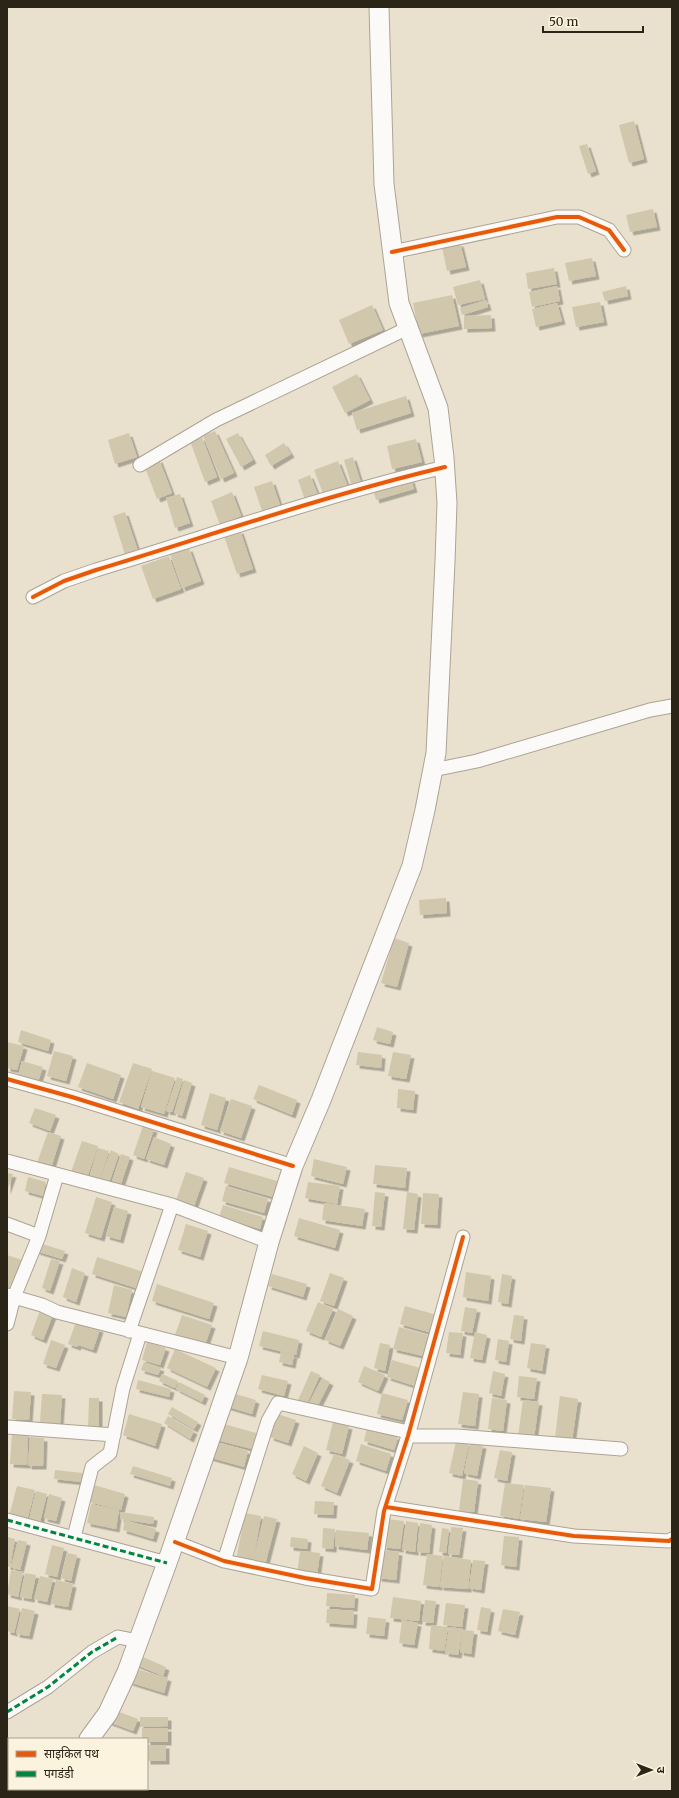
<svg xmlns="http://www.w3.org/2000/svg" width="679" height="1798" viewBox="0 0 679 1798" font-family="Merriweather,'Noto Sans Devanagari',serif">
<defs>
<filter id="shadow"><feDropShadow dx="3.5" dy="3.5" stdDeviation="0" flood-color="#0004"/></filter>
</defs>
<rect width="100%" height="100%" fill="#e9e1cd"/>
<path fill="#d1c7ad" filter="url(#shadow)" d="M 634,121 L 644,159 L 629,163 L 619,125 Z
M 587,144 L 596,171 L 588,174 L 579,146 Z
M 653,209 L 657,227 L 630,232 L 626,215 Z
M 460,243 L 466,267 L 447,271 L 442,247 Z
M 592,258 L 596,276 L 569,281 L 565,263 Z
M 554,268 L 557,284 L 528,289 L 526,273 Z
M 480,280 L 485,299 L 458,305 L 453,287 Z
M 557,286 L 560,301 L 532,307 L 529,292 Z
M 626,286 L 628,296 L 605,301 L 602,292 Z
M 452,295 L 459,326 L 419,334 L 413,303 Z
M 486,300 L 488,307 L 462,315 L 460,308 Z
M 600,302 L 604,322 L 576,327 L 572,307 Z
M 557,303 L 562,321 L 536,327 L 532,309 Z
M 372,305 L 383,330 L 349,344 L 339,320 Z
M 491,315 L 492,328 L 464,329 L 464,316 Z
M 357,374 L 370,400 L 345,413 L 332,387 Z
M 406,396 L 411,413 L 357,430 L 352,413 Z
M 215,431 L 234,473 L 221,479 L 203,436 Z
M 129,433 L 137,457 L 115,464 L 108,440 Z
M 238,433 L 253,460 L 241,467 L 226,439 Z
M 202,437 L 217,477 L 205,482 L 190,441 Z
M 416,439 L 422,462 L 392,469 L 387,446 Z
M 284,443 L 291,454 L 271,466 L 265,455 Z
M 353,457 L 361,483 L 352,487 L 344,460 Z
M 159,459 L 172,493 L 157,499 L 144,465 Z
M 338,461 L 348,487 L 324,496 L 314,470 Z
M 310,475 L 318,495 L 305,500 L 298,480 Z
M 411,479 L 414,489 L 376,500 L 373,489 Z
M 272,481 L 281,508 L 263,514 L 254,487 Z
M 232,492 L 241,516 L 220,525 L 211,501 Z
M 180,494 L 190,523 L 175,528 L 166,498 Z
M 125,512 L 138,551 L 125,555 L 113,516 Z
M 240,530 L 253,569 L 237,574 L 224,536 Z
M 189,548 L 201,581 L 182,588 L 170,554 Z
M 169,556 L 181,589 L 153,599 L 141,566 Z
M 446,898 L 447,913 L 420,915 L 419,900 Z
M 394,938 L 409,943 L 397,987 L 381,983 Z
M 377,1027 L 393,1032 L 390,1044 L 373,1040 Z
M 21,1030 L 51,1040 L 48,1051 L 18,1042 Z
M 7,1042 L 24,1046 L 17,1070 L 7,1068 Z
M 54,1051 L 73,1056 L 66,1081 L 47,1076 Z
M 358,1052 L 382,1055 L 381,1068 L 356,1065 Z
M 393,1052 L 411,1055 L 406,1079 L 388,1076 Z
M 22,1061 L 43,1067 L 38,1082 L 18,1076 Z
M 87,1063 L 121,1075 L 113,1099 L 78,1087 Z
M 133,1063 L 152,1069 L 138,1109 L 119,1102 Z
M 152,1071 L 175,1078 L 164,1114 L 141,1107 Z
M 177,1077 L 183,1079 L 172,1112 L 166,1111 Z
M 184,1080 L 192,1083 L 182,1116 L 174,1113 Z
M 259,1085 L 297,1100 L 292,1115 L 253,1099 Z
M 398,1089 L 415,1091 L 413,1110 L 397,1108 Z
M 210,1093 L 226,1098 L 217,1130 L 201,1125 Z
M 231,1099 L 252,1106 L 241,1138 L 220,1131 Z
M 35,1108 L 56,1115 L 50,1131 L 29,1123 Z
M 143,1126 L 154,1129 L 144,1159 L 133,1155 Z
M 48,1132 L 61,1136 L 51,1168 L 37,1163 Z
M 154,1137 L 171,1144 L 164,1165 L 146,1159 Z
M 82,1141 L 98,1146 L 87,1178 L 71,1172 Z
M 98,1148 L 109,1151 L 99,1181 L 89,1178 Z
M 111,1150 L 119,1154 L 109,1183 L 100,1179 Z
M 121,1154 L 130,1157 L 121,1184 L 112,1181 Z
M 314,1159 L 347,1167 L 343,1184 L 311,1176 Z
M 375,1165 L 407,1168 L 405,1188 L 373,1184 Z
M 229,1167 L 277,1181 L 273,1197 L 224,1183 Z
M 186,1172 L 204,1178 L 193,1209 L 175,1203 Z
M 7,1173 L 13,1174 L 7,1191 Z
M 28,1177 L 46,1182 L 43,1196 L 25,1191 Z
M 308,1182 L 340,1186 L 337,1204 L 305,1198 Z
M 226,1186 L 268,1199 L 264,1213 L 222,1201 Z
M 375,1192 L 385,1193 L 381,1227 L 372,1226 Z
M 407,1192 L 418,1194 L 414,1230 L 403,1229 Z
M 423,1193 L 439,1194 L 437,1225 L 421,1224 Z
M 96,1197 L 112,1202 L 101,1238 L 85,1233 Z
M 324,1203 L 365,1209 L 362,1226 L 322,1220 Z
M 223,1205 L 263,1217 L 260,1229 L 219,1217 Z
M 114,1207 L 128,1211 L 120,1240 L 106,1236 Z
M 299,1218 L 340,1230 L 335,1248 L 294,1236 Z
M 186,1224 L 208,1231 L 200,1257 L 178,1250 Z
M 39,1243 L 65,1251 L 62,1259 L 36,1251 Z
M 7,1255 L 22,1260 L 12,1290 L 7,1288 Z
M 97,1257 L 147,1273 L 142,1290 L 92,1274 Z
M 51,1259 L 60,1261 L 50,1291 L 42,1288 Z
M 72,1268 L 85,1273 L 76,1302 L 63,1297 Z
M 466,1272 L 491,1276 L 488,1301 L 463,1297 Z
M 330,1273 L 344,1278 L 334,1306 L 320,1301 Z
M 272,1274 L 307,1284 L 303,1297 L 268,1286 Z
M 502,1274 L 512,1276 L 508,1304 L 498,1302 Z
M 157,1284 L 214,1303 L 209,1319 L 152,1301 Z
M 114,1285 L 132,1290 L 126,1317 L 108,1313 Z
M 318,1302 L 333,1309 L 321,1337 L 306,1331 Z
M 405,1306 L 437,1315 L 432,1333 L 400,1324 Z
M 465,1307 L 477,1309 L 472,1333 L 461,1331 Z
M 338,1309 L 353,1316 L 340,1346 L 325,1340 Z
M 40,1310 L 53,1315 L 43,1340 L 31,1335 Z
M 182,1315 L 212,1325 L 205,1345 L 175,1335 Z
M 514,1315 L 524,1316 L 521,1341 L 510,1339 Z
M 76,1322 L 100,1329 L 93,1350 L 78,1345 L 77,1347 L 68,1344 Z
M 399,1327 L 428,1335 L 423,1356 L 393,1349 Z
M 263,1331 L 299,1340 L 296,1355 L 259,1346 Z
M 449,1332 L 463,1333 L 460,1355 L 446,1353 Z
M 475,1332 L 487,1335 L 482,1360 L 470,1358 Z
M 498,1339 L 509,1341 L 506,1362 L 495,1360 Z
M 51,1340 L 65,1345 L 56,1368 L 43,1364 Z
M 147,1342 L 166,1348 L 160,1365 L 142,1360 Z
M 380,1343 L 390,1345 L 385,1371 L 374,1368 Z
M 531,1343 L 546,1345 L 542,1371 L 527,1368 Z
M 175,1349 L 216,1368 L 207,1387 L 167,1368 Z
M 281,1352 L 294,1355 L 292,1365 L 279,1362 Z
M 392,1360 L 420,1368 L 415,1386 L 387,1377 Z
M 144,1362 L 161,1368 L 158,1375 L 141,1370 Z
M 364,1366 L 385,1375 L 378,1391 L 358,1382 Z
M 311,1371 L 320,1375 L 307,1404 L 298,1400 Z
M 493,1371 L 505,1374 L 501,1396 L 489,1393 Z
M 162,1374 L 178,1381 L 175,1388 L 159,1381 Z
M 262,1375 L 288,1381 L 284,1396 L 258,1389 Z
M 519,1376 L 537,1378 L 534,1399 L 517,1397 Z
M 322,1378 L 330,1382 L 316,1409 L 308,1405 Z
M 138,1380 L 171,1389 L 169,1397 L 136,1389 Z
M 179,1382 L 205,1395 L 202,1402 L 176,1389 Z
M 14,1391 L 31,1392 L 29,1420 L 12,1419 Z
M 229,1392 L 256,1400 L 252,1414 L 225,1406 Z
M 463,1392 L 479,1394 L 475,1426 L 458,1424 Z
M 382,1393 L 408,1400 L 402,1420 L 377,1414 Z
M 42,1394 L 62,1395 L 60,1424 L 40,1423 Z
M 560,1396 L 578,1399 L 572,1441 L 555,1438 Z
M 89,1398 L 99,1398 L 99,1428 L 88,1428 Z
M 492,1398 L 507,1400 L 503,1431 L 488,1429 Z
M 523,1400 L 539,1402 L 534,1438 L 518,1436 Z
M 172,1407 L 198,1422 L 194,1429 L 168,1414 Z
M 129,1414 L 162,1424 L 155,1446 L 123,1435 Z
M 278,1414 L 296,1420 L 288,1443 L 270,1437 Z
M 168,1416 L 194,1431 L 190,1439 L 164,1423 Z
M 217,1422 L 260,1434 L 256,1450 L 213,1439 Z
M 333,1422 L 349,1426 L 342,1454 L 326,1450 Z
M 367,1428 L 398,1437 L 394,1450 L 364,1441 Z
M 12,1433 L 28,1434 L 27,1465 L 10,1464 Z
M 30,1437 L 44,1438 L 43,1466 L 28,1466 Z
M 213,1441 L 248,1451 L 244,1467 L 208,1457 Z
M 456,1441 L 469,1443 L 462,1476 L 449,1473 Z
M 470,1443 L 483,1445 L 477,1476 L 464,1473 Z
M 361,1444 L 391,1454 L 386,1471 L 356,1461 Z
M 304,1446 L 318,1453 L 306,1481 L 292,1474 Z
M 500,1450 L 512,1452 L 507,1481 L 494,1478 Z
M 334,1454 L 350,1460 L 337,1493 L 321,1486 Z
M 133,1466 L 172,1478 L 170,1486 L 130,1474 Z
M 55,1470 L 83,1473 L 82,1482 L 54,1479 Z
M 463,1479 L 478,1481 L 474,1512 L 459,1511 Z
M 505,1483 L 524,1485 L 519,1519 L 500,1516 Z
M 94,1485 L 125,1494 L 121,1510 L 89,1502 Z
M 525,1485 L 551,1488 L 546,1522 L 520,1519 Z
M 17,1486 L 35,1490 L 27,1521 L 9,1516 Z
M 36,1491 L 47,1494 L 40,1522 L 29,1520 Z
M 49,1494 L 62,1498 L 56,1521 L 44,1518 Z
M 315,1501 L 334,1502 L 333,1515 L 314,1514 Z
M 91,1504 L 119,1510 L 116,1529 L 87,1523 Z
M 121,1512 L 154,1517 L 153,1524 L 120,1519 Z
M 245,1513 L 261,1516 L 254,1557 L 264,1516 L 277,1519 L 265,1565 L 236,1560 Z
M 387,1519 L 404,1521 L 400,1549 L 383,1547 Z
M 125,1520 L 156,1529 L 153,1539 L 123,1530 Z
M 406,1521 L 418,1523 L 415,1552 L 402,1550 Z
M 420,1523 L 432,1525 L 429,1553 L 417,1552 Z
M 451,1527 L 463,1528 L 459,1555 L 448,1554 Z
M 323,1528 L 335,1529 L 333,1549 L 322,1548 Z
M 442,1528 L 449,1529 L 446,1553 L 439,1552 Z
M 336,1530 L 369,1533 L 367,1550 L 335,1546 Z
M 504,1536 L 519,1537 L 516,1567 L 501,1565 Z
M 8,1537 L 15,1539 L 10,1567 L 7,1566 Z
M 291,1537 L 308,1539 L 307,1549 L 290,1547 Z
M 18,1540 L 27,1542 L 20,1570 L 11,1567 Z
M 52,1545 L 64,1548 L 57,1577 L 45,1574 Z
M 381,1550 L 399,1552 L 396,1580 L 378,1578 Z
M 300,1551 L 320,1553 L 317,1576 L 297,1574 Z
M 67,1553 L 77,1555 L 71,1581 L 61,1578 Z
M 427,1554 L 443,1556 L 439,1587 L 423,1585 Z
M 444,1556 L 471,1560 L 468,1589 L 440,1587 Z
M 473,1560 L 485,1561 L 481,1590 L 469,1588 Z
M 11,1570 L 23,1572 L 18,1597 L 7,1594 Z
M 25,1573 L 36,1575 L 31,1599 L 20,1597 Z
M 40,1576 L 53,1579 L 47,1602 L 34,1599 Z
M 56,1580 L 73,1584 L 68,1607 L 51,1604 Z
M 327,1593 L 355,1595 L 354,1608 L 326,1606 Z
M 393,1597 L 421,1601 L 419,1621 L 390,1618 Z
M 425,1600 L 436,1601 L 433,1623 L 422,1622 Z
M 446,1603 L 465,1605 L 462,1627 L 443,1625 Z
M 7,1606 L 20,1609 L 14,1633 L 7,1631 Z
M 481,1607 L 491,1609 L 487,1632 L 477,1630 Z
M 22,1608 L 35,1611 L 29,1636 L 16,1634 Z
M 327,1609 L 354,1611 L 353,1625 L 326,1623 Z
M 503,1609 L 520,1612 L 515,1635 L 498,1631 Z
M 368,1617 L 386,1619 L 384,1636 L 366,1634 Z
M 402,1620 L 418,1623 L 414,1645 L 399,1643 Z
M 431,1625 L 448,1627 L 444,1651 L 429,1649 Z
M 449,1627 L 463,1629 L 458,1655 L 445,1653 Z
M 463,1630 L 474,1631 L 471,1654 L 460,1652 Z
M 136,1654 L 166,1667 L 163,1676 L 132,1663 Z
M 133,1668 L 168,1678 L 164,1693 L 129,1682 Z
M 111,1709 L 138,1719 L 133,1731 L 106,1721 Z
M 140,1717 L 168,1717 L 168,1726 L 140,1727 Z
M 142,1728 L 168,1728 L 168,1742 L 147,1742 L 147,1739 L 142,1739 Z
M 147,1745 L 166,1745 L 166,1761 L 147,1761 Z"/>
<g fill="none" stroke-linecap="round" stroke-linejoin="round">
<defs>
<path id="minor" d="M 392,252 L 557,217 L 579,217 L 609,230 L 624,250
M 140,465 L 216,420 L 408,328
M 33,597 L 64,581 L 96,570 C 212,535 327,495 445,467
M 433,770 L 477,761 L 650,710 L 672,706
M 7,1079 L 72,1097 L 293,1166
M 7,1161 L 172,1205 L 269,1242
M 7,1224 L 39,1236 L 57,1175
M 7,1295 L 42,1305 L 57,1312 L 238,1358
M 7,1324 L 14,1297 L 39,1236
M 129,1331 L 172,1205
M 7,1427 L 114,1435
M 386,1507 L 574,1536 L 669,1541 L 672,1539
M 7,1520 L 167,1563
M 74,1537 L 92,1467 L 110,1453 L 123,1388 L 140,1334
M 175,1542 L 224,1561 L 305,1578 L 372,1589 L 384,1511 L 408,1436 L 463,1237
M 224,1561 L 268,1421 L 278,1403 L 404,1431 L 408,1436 L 457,1436 L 621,1449
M 7,1712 L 48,1687 L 92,1652 L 118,1637 L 138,1641"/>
<path id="secondary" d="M 89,1739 L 108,1713 L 127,1672 L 167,1563 L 238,1358 L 269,1242 L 293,1166 L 321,1100 L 412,866 L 425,810 L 436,753 L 445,562 L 447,503 L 444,458 L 438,408 L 399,303 L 384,184 L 379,7
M 49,1791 L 51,1789"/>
</defs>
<use href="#minor" stroke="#aba495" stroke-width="15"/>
<use href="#secondary" stroke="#aba495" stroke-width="21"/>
<use href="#minor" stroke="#fcfaf8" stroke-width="13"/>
<use href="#secondary" stroke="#fcfaf8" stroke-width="19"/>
<path stroke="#00873e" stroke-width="3" stroke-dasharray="6 3" stroke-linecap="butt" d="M 7,1520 L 167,1563
M 7,1712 L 48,1687 L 92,1652 L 118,1637"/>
<defs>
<path id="cycleway" d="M 392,252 L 557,217 L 579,217 L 609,230 L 624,250
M 33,597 L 64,581 L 96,570 C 212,535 327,495 445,467
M 7,1079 L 72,1097 L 293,1166
M 386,1507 L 574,1536 L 669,1541 L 672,1539
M 175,1542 L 224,1561 L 305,1578 L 372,1589 L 384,1511 L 408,1436 L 463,1237"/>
</defs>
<use href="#cycleway" stroke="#fcf3de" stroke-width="6"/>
<use href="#cycleway" stroke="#e8590c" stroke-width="4"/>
</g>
<rect width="679" height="1798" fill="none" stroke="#2b2517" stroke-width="16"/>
<rect x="8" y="1738" width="140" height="52" fill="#fcf3de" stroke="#a8a18e"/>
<rect x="16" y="1751" width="20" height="6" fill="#e8590c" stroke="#a8a18e"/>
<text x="44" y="1758" font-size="12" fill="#2b2517">साइकिल पथ</text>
<rect x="16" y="1771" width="20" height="6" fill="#00873e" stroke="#a8a18e"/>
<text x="44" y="1778" font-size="12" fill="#2b2517">पगडंडी</text>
<g transform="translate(651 1770) rotate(90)" stroke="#fcf3de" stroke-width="3" paint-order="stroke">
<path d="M0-3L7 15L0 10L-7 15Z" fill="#2b2517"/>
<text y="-6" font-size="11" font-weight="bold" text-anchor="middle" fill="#2b2517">उ</text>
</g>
<path d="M543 26v6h100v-6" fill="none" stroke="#2b2517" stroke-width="2"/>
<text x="549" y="26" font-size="12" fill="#2b2517" stroke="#fcf3de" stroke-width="3" paint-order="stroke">50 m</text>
</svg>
